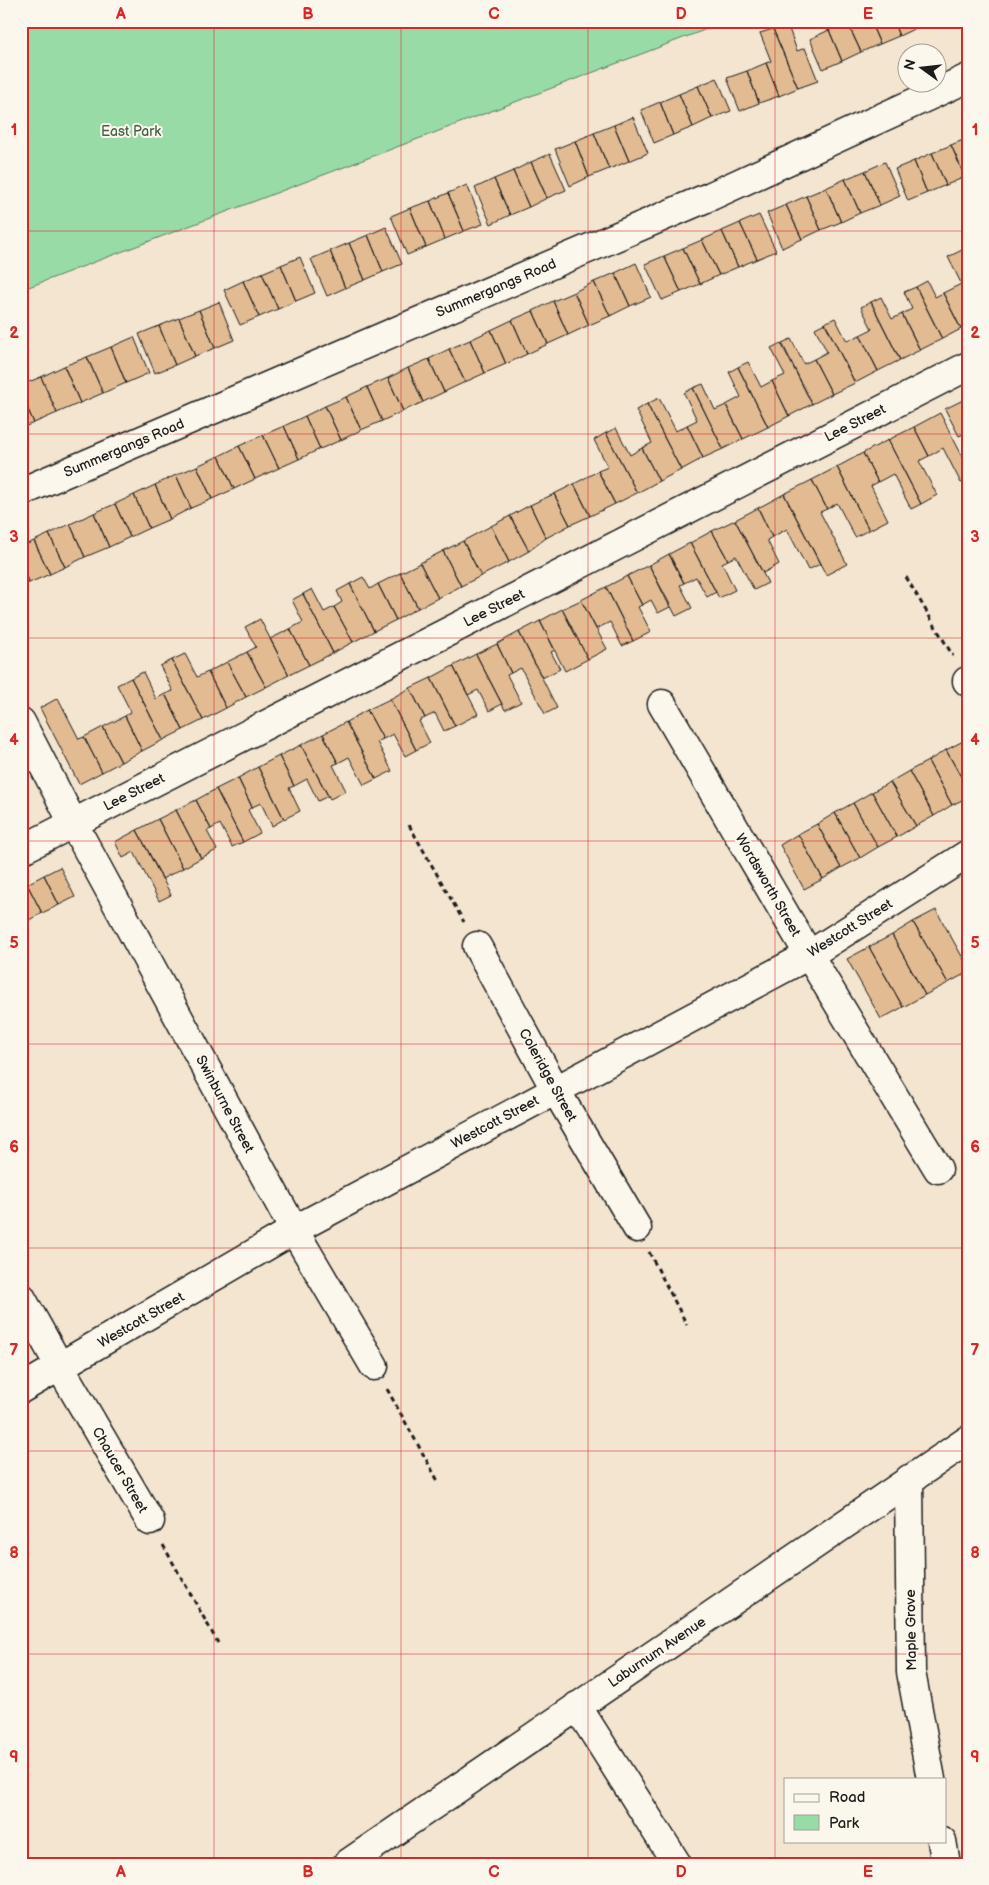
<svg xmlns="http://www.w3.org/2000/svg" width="989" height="1885" viewBox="0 0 989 1885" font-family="'Balsamiq Sans',sans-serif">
<rect width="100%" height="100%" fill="#f4e5d1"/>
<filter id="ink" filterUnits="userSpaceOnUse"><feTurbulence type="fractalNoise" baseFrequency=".02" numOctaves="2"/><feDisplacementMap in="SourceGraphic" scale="10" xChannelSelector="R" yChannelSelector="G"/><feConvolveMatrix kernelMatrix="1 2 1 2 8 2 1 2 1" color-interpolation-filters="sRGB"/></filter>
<g filter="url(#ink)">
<path fill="#99dba6" stroke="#5a7c61" d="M 21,21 L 728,21 L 21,290 Z"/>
<path fill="#e2bb93" stroke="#1c1c1c" d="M 870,21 L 893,21 L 899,36 L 880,44 Z
M 870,21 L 880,44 L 861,52 L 847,22 Z
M 893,21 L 916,21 L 918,27 L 899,36 Z
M 916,21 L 931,21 L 918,27 Z
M 847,22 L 861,52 L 842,61 L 829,30 Z
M 787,23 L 797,51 L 805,48 L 818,81 L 798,88 L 773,29 Z
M 773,29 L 798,88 L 779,96 L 766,63 L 771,61 L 760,33 Z
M 829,30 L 842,61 L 823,69 L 810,39 Z
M 766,63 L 779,96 L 759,103 L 747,71 Z
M 747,71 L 759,103 L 740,111 L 727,78 Z
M 717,78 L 731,111 L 712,118 L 698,86 Z
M 698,86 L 712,118 L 693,127 L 679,94 Z
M 679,94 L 693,127 L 673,135 L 660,102 Z
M 660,102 L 673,135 L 654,143 L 641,110 Z
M 633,117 L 648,153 L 629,161 L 614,125 Z
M 614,125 L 629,161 L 609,169 L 594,133 Z
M 594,133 L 609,169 L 589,177 L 575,141 Z
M 968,138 L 968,176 L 965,177 L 951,145 Z
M 575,141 L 589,177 L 570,186 L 555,149 Z
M 951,145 L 965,177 L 946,185 L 932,153 Z
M 932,153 L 946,185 L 927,193 L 914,161 Z
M 550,154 L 566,190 L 547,198 L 531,162 Z
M 914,161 L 927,193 L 908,201 L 895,169 Z
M 531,162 L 547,198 L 529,207 L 513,171 Z
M 885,162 L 900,196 L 880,205 L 865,171 Z
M 513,171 L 529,207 L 510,215 L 494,179 Z
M 865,171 L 880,205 L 860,213 L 845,179 Z
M 494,179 L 510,215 L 491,224 L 475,188 Z
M 845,179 L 860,213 L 841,222 L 826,188 Z
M 467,185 L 483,224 L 464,231 L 448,193 Z
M 826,188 L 841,222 L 821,230 L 806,196 Z
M 448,193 L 464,231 L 445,239 L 430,201 Z
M 806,196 L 821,230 L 802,239 L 786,205 Z
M 430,201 L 445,239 L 426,247 L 410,208 Z
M 786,205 L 802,239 L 782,248 L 767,213 Z
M 410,208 L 426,247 L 407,255 L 391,216 Z
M 759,215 L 776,251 L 757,259 L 740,223 Z
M 740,223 L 757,259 L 738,267 L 722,231 Z
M 386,227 L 402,264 L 383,272 L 368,235 Z
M 722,231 L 738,267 L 719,275 L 702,240 Z
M 368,235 L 383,272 L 365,280 L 349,243 Z
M 702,240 L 719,275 L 700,284 L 683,248 Z
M 349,243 L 365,280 L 345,288 L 330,251 Z
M 968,247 L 968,297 L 948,257 Z
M 683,248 L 700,284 L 681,292 L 664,256 Z
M 330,251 L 345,288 L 327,296 L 311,259 Z
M 664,256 L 681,292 L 662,300 L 645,264 Z
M 300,257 L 315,293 L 296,301 L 281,265 Z
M 636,263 L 651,297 L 630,306 L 615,273 Z
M 281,265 L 296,301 L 278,309 L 262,273 Z
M 262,273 L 278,309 L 259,317 L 243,281 Z
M 615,273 L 630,306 L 610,316 L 594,282 Z
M 243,281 L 259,317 L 240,325 L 224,290 Z
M 927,281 L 935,297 L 943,293 L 961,329 L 942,339 L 916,287 Z
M 594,282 L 610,316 L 589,325 L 574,292 Z
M 961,284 L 968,297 L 968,326 L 961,329 L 943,293 Z
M 916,287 L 942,339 L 920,350 L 902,314 L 912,309 L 904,292 Z
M 574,292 L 589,325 L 568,335 L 553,301 Z
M 881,297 L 892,319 L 902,314 L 920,350 L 900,360 L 871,302 Z
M 553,301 L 568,335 L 548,344 L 533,311 Z
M 219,302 L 234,340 L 215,348 L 199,310 Z
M 871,302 L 900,360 L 878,371 L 860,335 L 872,329 L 861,307 Z
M 199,310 L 215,348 L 195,356 L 179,318 Z
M 533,311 L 548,344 L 527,354 L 512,320 Z
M 179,318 L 195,356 L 175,365 L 159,326 Z
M 835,318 L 847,341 L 860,335 L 878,371 L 855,383 L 825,323 Z
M 512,320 L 527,354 L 506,364 L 491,330 Z
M 825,323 L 855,383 L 832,394 L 814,359 L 827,352 L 815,328 Z
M 159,326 L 175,365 L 155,373 L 139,334 Z
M 491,330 L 506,364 L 485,373 L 470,340 Z
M 134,337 L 149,373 L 126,383 L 111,347 Z
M 791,339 L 804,364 L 814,359 L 832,394 L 812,404 L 782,343 Z
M 470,340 L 485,373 L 465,382 L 449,349 Z
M 781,343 L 812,404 L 789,416 L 772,381 L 785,375 L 771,348 Z
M 111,347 L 126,383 L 103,393 L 87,357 Z
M 449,349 L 465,382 L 444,392 L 429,359 Z
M 87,357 L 103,393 L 80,403 L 64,366 Z
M 429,359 L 444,392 L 423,402 L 408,368 Z
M 748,362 L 761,387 L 772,381 L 789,416 L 768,427 L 738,367 Z
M 64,366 L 80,403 L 57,413 L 41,377 Z
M 738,367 L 768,427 L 743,439 L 726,405 L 741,397 L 729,372 Z
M 408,368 L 423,402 L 403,411 L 388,378 Z
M 41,377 L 57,413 L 34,423 L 21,394 L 21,385 Z
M 388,378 L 403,411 L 382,421 L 367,387 Z
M 703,384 L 715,410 L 726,405 L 743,439 L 723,449 L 693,388 Z
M 367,387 L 382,421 L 361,430 L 346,397 Z
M 693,388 L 723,449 L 703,458 L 687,425 L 697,420 L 684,393 Z
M 21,394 L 34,423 L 21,428 Z
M 346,397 L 361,430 L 341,440 L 325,406 Z
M 659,398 L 676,431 L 687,425 L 703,458 L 681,470 L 647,404 Z
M 963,400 L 968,409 L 968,432 L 959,436 L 945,409 Z
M 647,404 L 681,470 L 659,481 L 642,448 L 652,443 L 636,410 Z
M 325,406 L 341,440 L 320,449 L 305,416 Z
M 940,413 L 968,467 L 968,480 L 961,483 L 943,448 L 929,456 L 914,427 Z
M 305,416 L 320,449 L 299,459 L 284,426 Z
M 284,426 L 299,459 L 279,468 L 263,435 Z
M 914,427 L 929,456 L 919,461 L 937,495 L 921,504 L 888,440 Z
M 616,428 L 630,455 L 642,448 L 659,481 L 637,493 L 606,433 Z
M 606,433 L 637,493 L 615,504 L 598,471 L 608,467 L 594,440 Z
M 263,435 L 279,468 L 255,479 L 239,446 Z
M 888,440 L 921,504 L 911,509 L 893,474 L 878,482 L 863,453 Z
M 239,446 L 255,479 L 234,489 L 219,456 Z
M 863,453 L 878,482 L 871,486 L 888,520 L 869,530 L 837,467 Z
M 219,456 L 234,489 L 212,499 L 197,466 Z
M 197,466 L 212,499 L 191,508 L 176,475 Z
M 837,467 L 869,530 L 855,537 L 837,503 L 827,509 L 812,480 Z
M 598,471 L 615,504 L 590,516 L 574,484 Z
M 176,475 L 191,508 L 170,519 L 155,485 Z
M 812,480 L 827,509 L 820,512 L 847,564 L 826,575 L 784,494 Z
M 574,484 L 590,516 L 570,525 L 554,494 Z
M 155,485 L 170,519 L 149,528 L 134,495 Z
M 554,494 L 570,525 L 546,538 L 530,505 Z
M 784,494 L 820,564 L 808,570 L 787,529 L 772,537 L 758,508 Z
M 134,495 L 149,528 L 130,537 L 115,504 Z
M 115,504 L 130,537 L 109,547 L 94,513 Z
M 530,505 L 546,538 L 529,551 L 510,516 Z
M 758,508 L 772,537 L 767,540 L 779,564 L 763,573 L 735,520 Z
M 94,513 L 109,547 L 85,557 L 70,524 Z
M 510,516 L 529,551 L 509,562 L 491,526 Z
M 735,520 L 768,583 L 754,590 L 736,556 L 728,560 L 712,531 Z
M 70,524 L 85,557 L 65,567 L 49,534 Z
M 491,526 L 509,562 L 481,576 L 463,541 Z
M 712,531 L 728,560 L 722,563 L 735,590 L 719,598 L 690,543 Z
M 49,534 L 65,567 L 50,574 L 34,541 Z
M 34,541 L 50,574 L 29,583 L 21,567 L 21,547 Z
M 463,541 L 481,576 L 461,586 L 443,551 Z
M 690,543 L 716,592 L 707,597 L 696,577 L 684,583 L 669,554 Z
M 443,551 L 461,586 L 438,598 L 420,563 Z
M 669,554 L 684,583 L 680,585 L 692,608 L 676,616 L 649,565 Z
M 420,563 L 438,598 L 418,608 L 400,573 Z
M 649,565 L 670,607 L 658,613 L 651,600 L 642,605 L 627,576 Z
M 21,567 L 29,583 L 21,587 Z
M 400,573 L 418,608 L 396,620 L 378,584 Z
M 627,576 L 642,605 L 638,607 L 651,632 L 633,641 L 606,587 Z
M 363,577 L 370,589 L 378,584 L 396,620 L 374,631 L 350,584 Z
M 350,584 L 374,631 L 353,642 L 334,607 L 342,602 L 337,591 Z
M 606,587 L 633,641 L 622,646 L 610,622 L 596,629 L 581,600 Z
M 312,589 L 324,612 L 334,607 L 353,642 L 333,653 L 303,594 Z
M 303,594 L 333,653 L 309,665 L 290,629 L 303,622 L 292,600 Z
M 581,600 L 607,649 L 588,659 L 562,609 Z
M 562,609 L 588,659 L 565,671 L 540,621 Z
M 260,619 L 289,675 L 266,687 L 247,652 L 256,647 L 245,627 Z
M 540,621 L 555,650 L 551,652 L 560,669 L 542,678 L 519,632 Z
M 290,629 L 309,665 L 289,675 L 270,639 Z
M 519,632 L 557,708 L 545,714 L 521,668 L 511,673 L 497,644 Z
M 497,644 L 511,673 L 507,675 L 521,702 L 505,710 L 476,654 Z
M 247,652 L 266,687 L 246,697 L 227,662 Z
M 185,654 L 197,677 L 208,672 L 226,708 L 203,720 L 172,660 Z
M 476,654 L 502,704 L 489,711 L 478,690 L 468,695 L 453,666 Z
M 172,660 L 203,720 L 183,730 L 165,694 L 173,691 L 160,666 Z
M 227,662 L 246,697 L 226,708 L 208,672 Z
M 453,666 L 478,714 L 455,726 L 431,678 Z
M 143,672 L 156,699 L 165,694 L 183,730 L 163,740 L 131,678 Z
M 131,678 L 163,740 L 142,751 L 125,716 L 131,712 L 117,685 Z
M 431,678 L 455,726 L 444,731 L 435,713 L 425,718 L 410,688 Z
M 410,688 L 425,718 L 419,721 L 430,743 L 416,750 L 390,699 Z
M 58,698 L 79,739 L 84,737 L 102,772 L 79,784 L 40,708 Z
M 390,699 L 416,750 L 405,756 L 393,734 L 383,739 L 367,710 Z
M 367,710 L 383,739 L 377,742 L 392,771 L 376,779 L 346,722 Z
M 125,716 L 142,751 L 121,762 L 103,727 Z
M 346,722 L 376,779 L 364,785 L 349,757 L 338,763 L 323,734 Z
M 103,727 L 121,762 L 102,772 L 84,737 Z
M 323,734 L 338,763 L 333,765 L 346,791 L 330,799 L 301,745 Z
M 965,740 L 968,745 L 968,789 L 946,750 Z
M 301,745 L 328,796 L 318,801 L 307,779 L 294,786 L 279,756 Z
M 946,750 L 968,789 L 968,797 L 952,805 L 928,761 Z
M 279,756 L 294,786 L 289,788 L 300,811 L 284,819 L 258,767 Z
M 928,761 L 952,805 L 934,816 L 909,771 Z
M 258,767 L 284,819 L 272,826 L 261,803 L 252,807 L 238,778 Z
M 909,771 L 934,816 L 916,826 L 890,782 Z
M 238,778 L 252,807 L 248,810 L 260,833 L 243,842 L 216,789 Z
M 890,782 L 916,826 L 897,837 L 872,792 Z
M 216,789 L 243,842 L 232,847 L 220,824 L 211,829 L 196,800 Z
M 872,792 L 897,837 L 878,847 L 853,803 Z
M 21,797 L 27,810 L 21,813 Z
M 196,800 L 211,829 L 207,831 L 217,850 L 201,858 L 176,810 Z
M 853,803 L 878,847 L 860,858 L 835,813 Z
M 176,810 L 201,858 L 183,868 L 158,819 Z
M 835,813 L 860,858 L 841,868 L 817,824 Z
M 158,819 L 183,868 L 162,879 L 137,830 Z
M 817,824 L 841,868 L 823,879 L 798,834 Z
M 137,830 L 171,895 L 159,901 L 134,852 L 123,858 L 115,842 Z
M 798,834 L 823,879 L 804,889 L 780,845 Z
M 60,867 L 75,897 L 59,905 L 44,875 Z
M 44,875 L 59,905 L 42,913 L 27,884 Z
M 27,884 L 42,913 L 27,921 L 21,911 L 21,887 Z
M 936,910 L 968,967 L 968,972 L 948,983 L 913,922 Z
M 913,922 L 948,983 L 925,995 L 892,935 Z
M 892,935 L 925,995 L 903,1007 L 869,947 Z
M 869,947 L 903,1007 L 881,1019 L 847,959 Z"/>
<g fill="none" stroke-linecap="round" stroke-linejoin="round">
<defs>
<path id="minor" d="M 21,492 L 711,196 L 968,78
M 967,681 L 968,682
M 662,704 L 809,955 L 938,1169
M 21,722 L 73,823 L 294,1230 L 374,1366
M 21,850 L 968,366
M 477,946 L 555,1089 L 637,1228
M 21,1297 L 60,1367 L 150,1521
M 21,1389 L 294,1230 L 809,955 L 968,854
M 909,1479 L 911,1672 L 931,1779
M 577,1706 L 677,1864
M 942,1841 L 946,1864
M 347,1864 L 968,1440"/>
</defs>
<use href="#minor" stroke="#1c1c1c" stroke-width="31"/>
<path stroke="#1c1c1c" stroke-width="3" stroke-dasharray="5 4" stroke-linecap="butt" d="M 906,577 L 953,656
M 409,825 L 464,922
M 649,1252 L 687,1325
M 387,1389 L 438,1481
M 163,1545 L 218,1643"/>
<use href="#minor" stroke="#fbf7ec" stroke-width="28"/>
</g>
</g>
<path fill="none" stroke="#d62828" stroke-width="1" stroke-opacity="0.55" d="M 214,21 L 214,1864M 401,21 L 401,1864M 588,21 L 588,1864M 775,21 L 775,1864M 21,231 L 968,231M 21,434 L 968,434M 21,638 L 968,638M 21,841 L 968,841M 21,1044 L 968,1044M 21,1248 L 968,1248M 21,1451 L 968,1451M 21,1654 L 968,1654"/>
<g text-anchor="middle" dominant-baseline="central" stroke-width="4" stroke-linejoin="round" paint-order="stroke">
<g font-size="14" fill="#485f4c" stroke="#fbf7ec">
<text x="131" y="131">East Park</text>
</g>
<g font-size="14" fill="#1c1c1c" stroke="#fbf7ec">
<text transform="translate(496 288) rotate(-23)">Summergangs Road</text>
<text transform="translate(855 423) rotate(-27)">Lee Street</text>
<text transform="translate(124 448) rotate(-23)">Summergangs Road</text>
<text transform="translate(494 608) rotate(-27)">Lee Street</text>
<text transform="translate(134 792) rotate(-27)">Lee Street</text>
<text transform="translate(768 885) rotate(60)">Wordsworth Street</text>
<text transform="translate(850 928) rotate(-32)">Westcott Street</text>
<text transform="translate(548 1075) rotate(61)">Coleridge Street</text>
<text transform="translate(225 1104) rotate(62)">Swinburne Street</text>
<text transform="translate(495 1122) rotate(-28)">Westcott Street</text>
<text transform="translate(141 1320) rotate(-30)">Westcott Street</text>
<text transform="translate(120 1470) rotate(60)">Chaucer Street</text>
<text transform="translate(911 1630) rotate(-91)">Maple Grove</text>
<text transform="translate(657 1652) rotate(-34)">Laburnum Avenue</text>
</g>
</g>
<rect width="989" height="1885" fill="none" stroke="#fbf7ec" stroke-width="55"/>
<rect x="784" y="1778" width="162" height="65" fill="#fbf7ec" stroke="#a29f99"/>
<rect x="794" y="1794" width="25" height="8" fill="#fbf7ec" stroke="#a29f99"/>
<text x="829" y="1802" font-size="15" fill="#1c1c1c">Road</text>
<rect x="794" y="1815" width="25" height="15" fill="#99dba6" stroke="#a29f99"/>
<text x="829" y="1828" font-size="15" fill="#1c1c1c">Park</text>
<g transform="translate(922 68) rotate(285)"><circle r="24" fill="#fbf7ec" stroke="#a29f99"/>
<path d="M0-4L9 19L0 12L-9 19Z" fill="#1c1c1c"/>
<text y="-8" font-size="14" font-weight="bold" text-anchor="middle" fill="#1c1c1c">N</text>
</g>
<rect x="28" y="28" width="934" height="1830" fill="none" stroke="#d62828" stroke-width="2"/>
<g font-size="16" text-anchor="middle" font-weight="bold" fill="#d62828">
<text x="121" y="19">A</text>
<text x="308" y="19">B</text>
<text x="494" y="19">C</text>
<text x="681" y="19">D</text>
<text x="868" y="19">E</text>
<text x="14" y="135">1</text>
<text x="975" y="135">1</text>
<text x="14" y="338">2</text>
<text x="975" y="338">2</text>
<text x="14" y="542">3</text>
<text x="975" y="542">3</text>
<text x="14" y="745">4</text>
<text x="975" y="745">4</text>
<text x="14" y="948">5</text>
<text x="975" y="948">5</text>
<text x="14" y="1152">6</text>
<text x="975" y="1152">6</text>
<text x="14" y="1355">7</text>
<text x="975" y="1355">7</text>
<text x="14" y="1558">8</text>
<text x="975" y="1558">8</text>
<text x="14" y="1762">9</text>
<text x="975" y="1762">9</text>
<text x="121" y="1877">A</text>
<text x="308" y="1877">B</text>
<text x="494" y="1877">C</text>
<text x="681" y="1877">D</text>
<text x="868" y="1877">E</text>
</g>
</svg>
